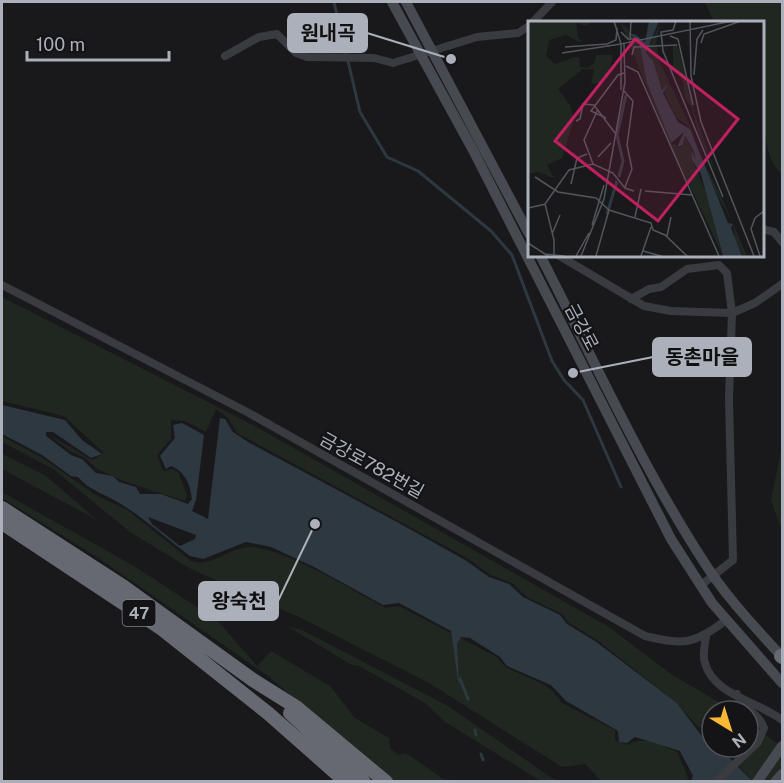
<svg xmlns="http://www.w3.org/2000/svg" width="784" height="783" viewBox="0 0 784 783" font-family="'Public Sans','Noto Sans KR',sans-serif">
<rect width="100%" height="100%" fill="#19191c"/>
<path fill="#1f2720" d="M 705,2 L 782,2 L 782,174 C 754,153 762,57 762,22 L 714,22 Z
M 2,297 L 253,425 L 609,627 L 671,674 L 734,711 L 712,711 L 712,730 L 698,727 L 677,703 L 597,640 L 569,623 L 562,614 L 527,597 L 512,583 L 491,575 L 467,558 L 237,433 L 228,418 L 216,409 L 206,432 L 185,421 L 171,420 L 171,439 L 157,455 L 163,471 L 172,469 L 178,472 L 187,495 L 185,501 L 126,482 L 97,469 L 85,458 L 70,451 L 48,434 L 92,460 L 104,453 L 64,416 L 2,401 Z
M 2,436 L 41,457 L 96,495 L 129,511 L 191,561 C 213,568 231,545 252,547 C 288,550 352,590 386,608 L 399,606 L 497,657 L 505,667 L 541,683 L 553,691 L 562,703 L 615,730 L 615,740 L 627,745 C 644,735 661,745 677,752 L 688,777 L 686,781 L 601,781 L 585,764 L 562,767 L 429,683 L 303,619 L 189,568 L 130,532 L 53,469 L 2,442 Z
M 782,446 L 782,531 L 771,500 Z
M 2,454 L 46,476 L 97,520 L 2,469 Z
M 2,492 L 134,566 L 217,620 L 257,666 L 271,651 L 330,686 L 355,718 L 389,738 L 390,748 L 398,755 L 406,753 L 443,779 L 456,781 L 394,781 L 268,676 L 100,559 L 2,498 Z
M 287,626 L 302,630 L 448,706 L 555,780 L 584,781 L 541,781 L 445,722 L 425,703 L 359,666 L 352,665 Z
M 748,722 L 782,747 L 782,781 L 752,781 L 735,761 L 729,747 L 748,747 Z"/>
<path fill="#2e3840" fill-rule="evenodd" d="M 2,405 L 65,420 L 82,440 L 102,454 L 91,458 L 53,432 L 46,432 L 46,436 L 71,455 L 82,459 L 96,473 L 113,476 L 119,482 L 136,487 L 140,494 L 161,494 L 188,504 L 192,499 C 190,485 186,472 171,466 L 166,469 L 160,456 L 175,438 L 173,425 L 182,423 L 204,435 L 196,500 L 192,511 L 208,519 L 220,418 L 225,419 L 233,432 L 248,442 L 397,522 L 465,560 L 489,577 L 509,584 L 523,597 L 560,615 L 567,624 L 595,641 L 677,703 L 701,735 L 712,739 L 712,747 L 719,747 L 752,781 L 691,781 L 693,776 L 680,751 L 635,737 L 627,743 L 619,742 L 618,731 L 566,701 L 551,685 L 507,666 L 500,657 L 470,638 L 461,637 L 457,644 L 459,687 C 456,667 454,650 451,631 L 399,603 L 383,605 L 314,567 L 271,547 L 246,542 L 203,559 L 190,556 C 167,539 145,519 121,504 C 105,494 90,491 78,477 L 71,476 L 42,455 L 2,434 ZM 148,517 L 196,535 L 195,539 L 180,546 L 152,524 Z"/>
<g fill="none" stroke-linecap="round" stroke-linejoin="round">
<path stroke="#2e3840" stroke-width="3" d="M 334,2 L 360,112 L 387,157 L 418,171 L 491,231 L 512,255 L 552,361 L 564,380 L 583,400 L 621,487
M 460,679 L 468,699
M 475,730 L 476,735
M 481,754 L 483,760"/>
<path stroke="#3a3b41" stroke-width="8" d="M 533,22 L 552,2
M 225,56 L 259,37 L 277,34 L 296,53 L 307,57 L 374,58 L 393,63 L 477,37 L 518,33 L 529,26
M 762,229 L 774,232 L 782,242
M 558,255 L 644,306 L 671,311 L 732,313 L 755,303 L 782,284
M 2,285 L 247,412 L 645,636 C 683,645 694,645 726,620
M 631,299 L 649,289 L 661,287 L 687,269 L 719,265 L 727,273 L 732,313 L 729,399 L 733,560 L 700,586
M 706,636 C 705,644 702,656 705,663 C 713,695 760,702 782,720
M 716,782 L 758,742 L 764,728 C 759,712 741,710 737,694"/>
<path stroke="#484a51" stroke-width="10" d="M 392,2 L 474,152 L 671,539 L 712,603 L 782,683
M 406,2 L 529,234
M 540,255 C 593,358 641,465 704,562 C 726,597 755,627 782,657
M 757,782 L 782,746
M 775,782 L 782,774"/>
<path stroke="#666972" stroke-width="14" d="M 2,508 L 124,587 L 253,680 L 296,707 L 386,782
M 2,523 L 162,629 L 269,714 L 346,782
M 781,656 L 782,657
M 290,713 L 364,782"/>
</g>
<g text-anchor="middle" dominant-baseline="central" stroke-width="4.5" stroke-linejoin="round" paint-order="stroke">
<rect fill="#141417" stroke="#7e818a" stroke-width="1.5" x="122.5" y="600" width="33" height="26" rx="4.5"/>
<g font-size="16" font-weight="bold" fill="#abb0bb">
<text x="139" y="613">47</text>
</g>
<g font-size="18" fill="#abb0bb" stroke="#141417">
<text transform="translate(582 327) rotate(62)">금강로</text>
<text transform="translate(372 465) rotate(29)">금강로782번길</text>
</g>
</g>
<g transform="translate(528 21)">
<rect width="236" height="236" fill="#19191c"/>
<path d="M 0,0 L 66,0 L 58,5 L 48,2 L 50,17 L 54,20 L 51,21 L 38,14 L 21,19 L 18,35 L 27,43 L 47,36 L 51,37 L 52,46 L 60,47 L 67,41 L 68,34 L 85,34 L 80,56 L 73,62 L 63,63 L 66,48 L 55,48 L 30,68 L 42,84 L 46,99 L 34,137 L 19,144 L 26,157 L 10,151 L 0,153 ZM 92,0 L 111,20 L 119,62 L 144,124 L 147,122 L 150,127 L 156,124 L 157,116 L 165,129 L 168,138 L 163,130 L 164,139 L 181,178 L 195,235 L 140,119 ZM 133,0 L 128,21 L 131,40 L 163,107 L 171,133 L 193,175 L 219,235 L 215,235 L 207,218 L 205,203 L 177,151 L 165,120 L 162,107 L 148,96 L 118,33 ZM 145,24 L 150,25 L 164,84 L 188,153 L 170,112 L 164,87 L 157,77 L 155,61 L 149,51 L 145,51 Z" fill="#1f2720"/>
<path d="M 96,0 L 101,12 L 108,14 L 117,21 L 121,0 L 131,0 L 118,32 L 125,40 L 134,69 L 140,63 L 135,72 L 150,101 L 162,108 L 200,202 L 205,203 L 203,207 L 214,235 L 195,235 L 173,153 L 164,139 L 163,130 L 168,138 L 165,128 L 157,115 L 155,124 L 149,126 L 156,111 L 143,122 L 119,62 L 111,20 L 101,13 Z" fill="#2e3840"/>
<path fill="none" stroke="#2e3840" stroke-width="3" d="M 91,156 L 95,140 L 89,114 L 98,74M 79,193 L 89,160"/>
<path fill="none" stroke="#53555c" stroke-width="1.5" d="M 86,0 L 93,23 L 204,0M 148,0 L 145,9 L 133,11 L 135,30 L 195,176M 162,0 L 163,55 L 173,101 L 226,235M 93,11 L 100,18 L 111,18M 142,15 L 150,18 L 165,84M 102,18 L 103,0M 173,22 L 176,13 L 213,0M 79,23 L 88,19 L 89,7M 93,23 L 93,69M 37,26 L 79,23M 34,32 L 93,23M 104,34 L 106,26 L 149,24M 98,45 L 110,51 L 191,235M 166,54 L 169,18 L 175,9M 95,69 L 105,80 L 99,124 L 104,148 L 97,166M 78,97 L 63,90 L 90,54 L 96,52M 48,100 L 52,98 L 55,83 L 66,84 L 87,112M 70,136 L 83,122M 65,143 L 56,119 L 70,88M 7,156 L 30,171 L 68,177 L 81,189 L 123,202 L 125,209 L 137,214 L 159,235M 43,163 L 49,137 L 59,133M 117,170 L 164,174M 0,187 L 18,183M 107,196 L 113,168M 64,204 L 76,164M 24,213 L 32,194M 139,215 L 143,196M 0,222 L 20,235M 115,230 L 133,235M 17,233 L 36,235M 26,235 L 26,219 L 17,183 L 41,149 L 65,143 L 85,152 L 97,167 L 106,170M 48,235 L 61,212M 53,235 L 76,178 L 97,61 L 96,23M 68,235 L 81,189M 113,235 L 123,206M 232,235 L 223,208 L 227,197 L 236,190"/>
<path fill="#c12060" fill-opacity="0.15" stroke="#c12060" stroke-width="3" d="M 107,18 L 210,98 L 130,200 L 27,120 Z"/>
<rect width="236" height="236" fill="none" stroke="#abb0bb" stroke-width="3"/>
</g>
<path fill="none" stroke="#abb0bb" stroke-width="2" d="M451 59L367 33M573 373L653 357M315 524L278 601"/>
<g fill="#abb0bb" stroke="#141417" stroke-width="2">
<circle cx="451" cy="59" r="6"/>
<circle cx="573" cy="373" r="6"/>
<circle cx="315" cy="524" r="6"/>
</g>
<g fill="#abb0bb" stroke="#abb0bb" stroke-width="2">
<rect x="288" y="14" width="79" height="38" rx="6"/>
<rect x="653" y="338" width="98" height="38" rx="6"/>
<rect x="199" y="582" width="79" height="38" rx="6"/>
</g>
<g font-size="20" text-anchor="middle" font-weight="bold" fill="#111">
<text x="328" y="40">원내곡</text>
<text x="702" y="364">동촌마을</text>
<text x="239" y="608">왕숙천</text>
</g>
<rect width="784" height="783" fill="none" stroke="#abb0bb" stroke-width="6"/>
<g transform="translate(730 729) rotate(142)"><circle r="28" fill="#141417" stroke="#505259" stroke-width="1.5"/>
<path d="M0-4.5L10 22L0 15L-10 22Z" fill="#f7b836"/>
<text y="-9" font-size="16" font-weight="bold" text-anchor="middle" fill="#abb0bb">N</text>
</g>
<path d="M27 51v9h142v-9" fill="none" stroke="#abb0bb" stroke-width="3"/>
<text x="36" y="51" font-size="18" fill="#abb0bb" stroke="#141417" stroke-width="4.5" paint-order="stroke">100 m</text>
</svg>
